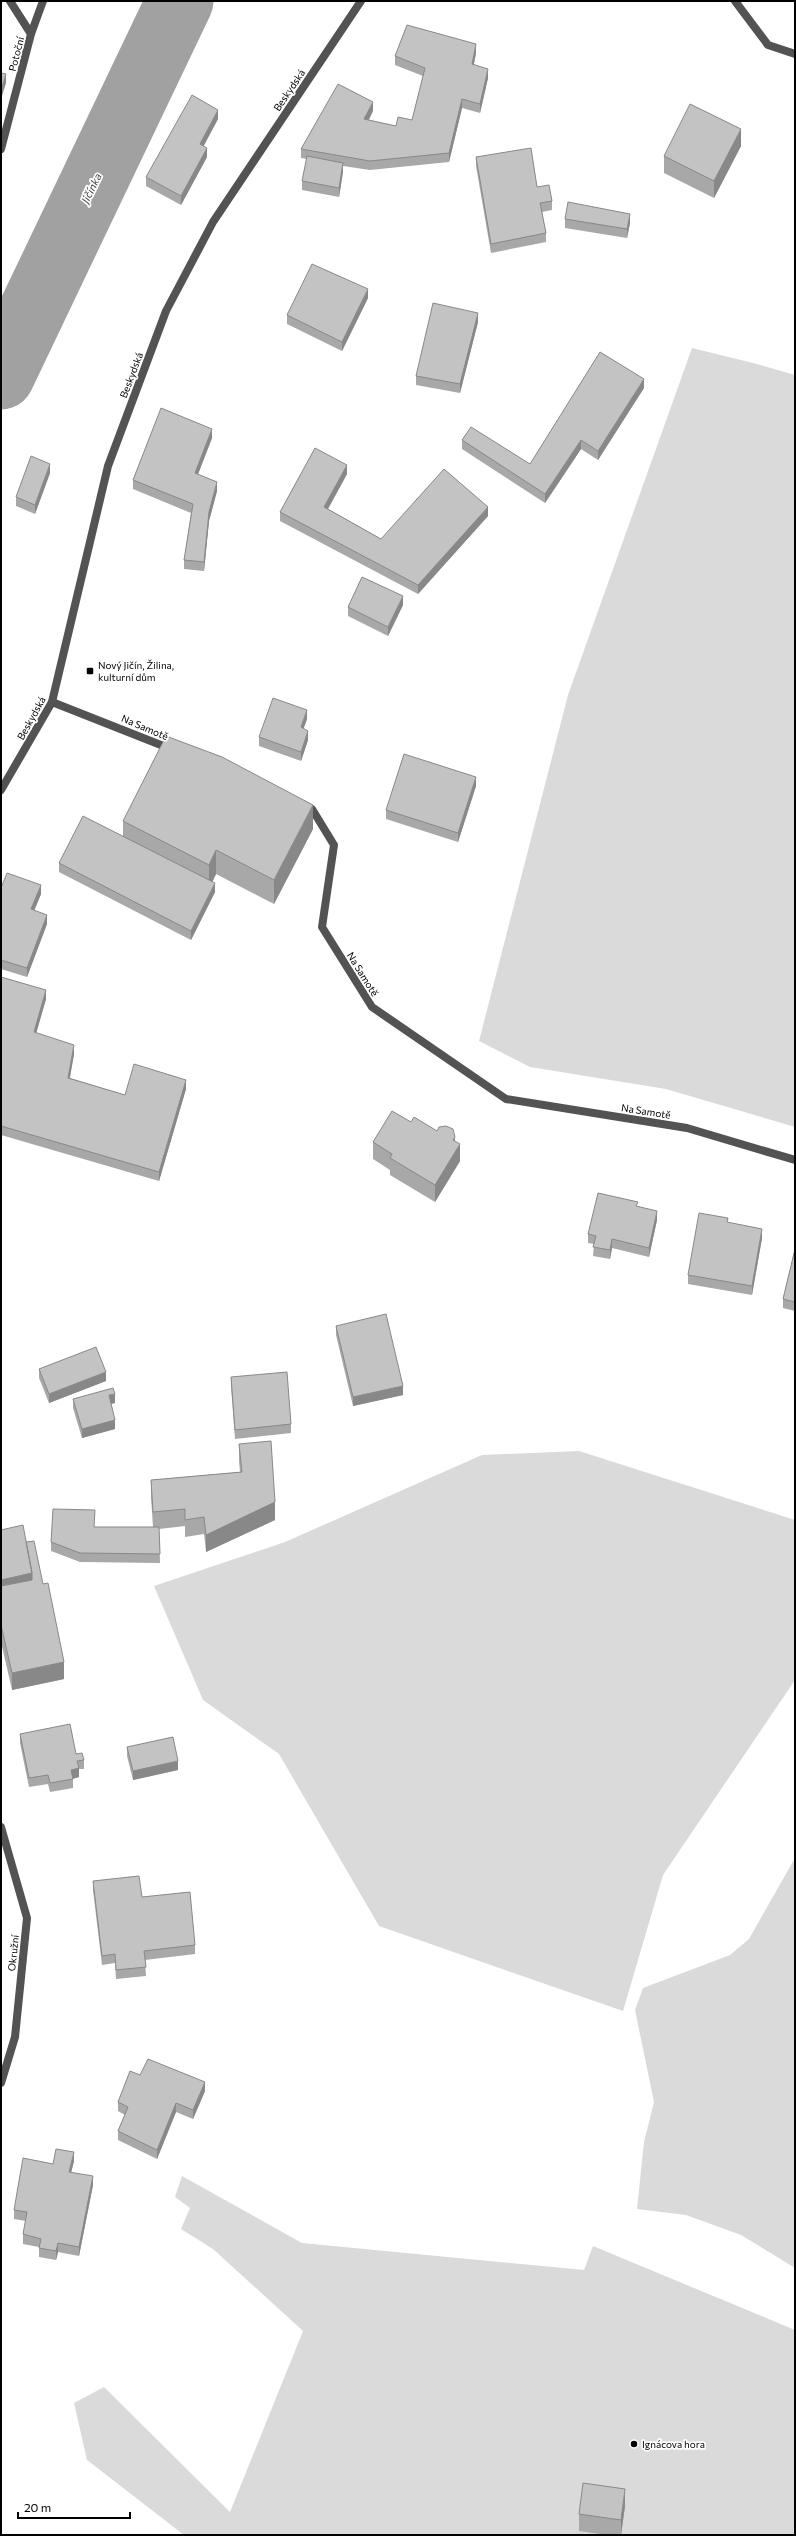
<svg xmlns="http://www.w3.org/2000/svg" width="796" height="2536" viewBox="0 0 796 2536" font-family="Commissioner,sans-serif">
<rect width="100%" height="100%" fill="#fff"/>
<path fill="#dadada" d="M 692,348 L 757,364 L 795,375 L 795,1127 L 666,1089 L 530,1067 L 479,1041 L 568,695 Z
M 579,1451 L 795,1520 L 795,1680 L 663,1875 L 623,2011 L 379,1926 L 279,1754 L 203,1700 L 154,1586 L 285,1542 L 482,1455 Z
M 795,1858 L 795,2268 L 741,2235 L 686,2215 L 637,2209 L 644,2142 L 654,2102 L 635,2010 L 643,1988 L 730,1955 L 749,1939 Z
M 182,2176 L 302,2243 L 584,2270 L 593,2246 L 795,2330 L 795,2535 L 184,2535 L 87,2460 L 74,2403 L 104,2387 L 230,2512 L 303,2331 L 213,2249 L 181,2229 L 190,2208 L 175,2197 Z"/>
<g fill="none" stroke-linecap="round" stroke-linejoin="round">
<path stroke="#a1a1a1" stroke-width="67" d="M 1,376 L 180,1"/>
<path stroke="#535353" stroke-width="8" d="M 10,1 L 31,34
M 735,1 L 768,45 L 795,54
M 1,149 L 31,34 L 43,1
M 52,702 L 171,749
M 304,805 L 312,809 L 334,845 L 322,927 L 372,1007 L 506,1099 L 687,1128 L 795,1160
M 1,1827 L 27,1918 L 15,2037 L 1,2083"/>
<path stroke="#535353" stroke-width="8" d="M 1,790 L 52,702 L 108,466 L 166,311 L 213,222 L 361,1"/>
</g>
<path fill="#a8a8a8" d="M 476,53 L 474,64 L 488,78 L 480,113 L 462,108 L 449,162 L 370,170 L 343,166 L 343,172 L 339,197 L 302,190 L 302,181 L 307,159 L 301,158 L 301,149 L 373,111 L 369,120 L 396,126 L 412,120 L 423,76 L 395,65 L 395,56 Z
M 218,119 L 203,146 L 207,157 L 181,205 L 146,186 L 146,177 Z
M 741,146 L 714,198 L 664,173 L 664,156 Z
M 476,157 L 537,187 L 552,201 L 552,210 L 542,212 L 546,233 L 546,242 L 491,253 L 476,166 Z
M 565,219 L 630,223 L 627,238 L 565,228 Z
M 368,298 L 342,351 L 287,324 L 287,315 Z
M 478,322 L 460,393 L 416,385 L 416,376 Z
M 644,388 L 598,460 L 581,449 L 545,503 L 462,449 L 462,440 L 530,464 Z
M 212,438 L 198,474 L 217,491 L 209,521 L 204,571 L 184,569 L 184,560 L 191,513 L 133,489 L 133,480 Z
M 50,473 L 35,514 L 16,506 L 16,497 Z
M 347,474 L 328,509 L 381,539 L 488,516 L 418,594 L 280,521 L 280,512 Z
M 403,605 L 388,636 L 348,616 L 348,607 Z
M 307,719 L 303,729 L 308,740 L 301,761 L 259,746 L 259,737 Z
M 476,786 L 458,842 L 386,819 L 386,810 Z
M 123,821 L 313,829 L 274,904 L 216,874 L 212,882 L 215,892 L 191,940 L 59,872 L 59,863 L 123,836 Z
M 1,888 L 41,894 L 34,911 L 47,924 L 27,977 L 1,969 Z
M 1,977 L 46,999 L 36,1033 L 74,1054 L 70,1078 L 125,1095 L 186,1089 L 159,1181 L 1,1135 Z
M 411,1122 L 455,1142 L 460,1161 L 435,1202 L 390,1175 L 390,1170 L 373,1159 L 373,1142 Z
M 657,1220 L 649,1257 L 612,1248 L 610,1259 L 593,1256 L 594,1244 L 588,1243 L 588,1234 Z
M 728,1222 L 762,1238 L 752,1295 L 688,1284 L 688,1275 Z
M 795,1249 L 795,1311 L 783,1308 L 783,1299 Z
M 336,1326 L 403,1395 L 353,1406 L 336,1335 Z
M 39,1369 L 106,1381 L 49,1403 L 39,1378 Z
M 231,1377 L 291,1424 L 291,1433 L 235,1439 L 231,1386 Z
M 73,1399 L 115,1403 L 111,1404 L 115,1429 L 82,1438 L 73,1408 Z
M 239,1444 L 275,1520 L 206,1552 L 204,1534 L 185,1537 L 185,1526 L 159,1529 L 160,1563 L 80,1562 L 51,1551 L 51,1542 L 94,1527 L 153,1527 L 151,1497 L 151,1480 L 240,1472 L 239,1461 Z
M 1,1530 L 26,1542 L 64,1679 L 12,1690 L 1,1642 Z
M 20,1734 L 76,1754 L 84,1760 L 84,1769 L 79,1769 L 79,1777 L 73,1779 L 73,1788 L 50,1792 L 48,1784 L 29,1787 L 20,1743 Z
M 127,1747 L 178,1770 L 133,1780 L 127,1756 Z
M 93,1881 L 142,1897 L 195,1945 L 195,1954 L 145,1960 L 146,1976 L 116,1979 L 115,1963 L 102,1965 L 93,1890 Z
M 140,2075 L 205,2091 L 193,2119 L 176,2112 L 157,2159 L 118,2140 L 118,2131 L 125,2115 L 118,2111 L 118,2102 Z
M 74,2161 L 71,2172 L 93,2185 L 79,2256 L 58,2252 L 56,2260 L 39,2257 L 39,2247 L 23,2244 L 23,2234 L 26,2221 L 14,2219 L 14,2210 L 53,2164 Z
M 625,2506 L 621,2535 L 607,2535 L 579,2531 L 579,2514 Z"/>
<path fill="#888" d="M 476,44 L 476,53 L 472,73 L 472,64 Z
M 488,69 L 488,78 L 480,113 L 480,104 Z
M 6,74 L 6,83 L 1,99 L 1,90 Z
M 462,99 L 462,108 L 449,162 L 449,153 Z
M 373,102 L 373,111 L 364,128 L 364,119 Z
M 218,110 L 218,119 L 200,153 L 200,144 Z
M 741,129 L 741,146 L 714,198 L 714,181 Z
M 207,148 L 207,157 L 181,205 L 181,196 Z
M 343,163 L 343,172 L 339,197 L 339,188 Z
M 630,214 L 630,223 L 627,238 L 627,229 Z
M 368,289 L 368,298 L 342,351 L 342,342 Z
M 478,313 L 478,322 L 460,393 L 460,384 Z
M 644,379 L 644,388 L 598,460 L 598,451 Z
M 212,429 L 212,438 L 195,482 L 195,473 Z
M 581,440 L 581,449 L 545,503 L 545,494 Z
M 50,464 L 50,473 L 35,514 L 35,505 Z
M 347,465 L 347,474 L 324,516 L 324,507 Z
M 217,482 L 217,491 L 209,521 L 204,571 L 204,562 L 209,512 Z
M 488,507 L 488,516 L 418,594 L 418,585 Z
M 403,596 L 403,605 L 388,636 L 388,627 Z
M 307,710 L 307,719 L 301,736 L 301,727 Z
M 308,731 L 308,740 L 301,761 L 301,752 Z
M 476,777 L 476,786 L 458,842 L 458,833 Z
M 313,805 L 313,829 L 274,904 L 274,880 Z
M 216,850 L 216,874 L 209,889 L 209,865 Z
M 215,883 L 215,892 L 191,940 L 191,931 Z
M 41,885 L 41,894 L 31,918 L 31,909 Z
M 47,915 L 47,924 L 27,977 L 27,968 Z
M 46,990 L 46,999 L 34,1041 L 34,1032 Z
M 74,1045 L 74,1054 L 68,1087 L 68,1078 Z
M 186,1080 L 186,1089 L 159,1181 L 159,1172 Z
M 455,1137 L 455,1152 L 460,1144 L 460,1161 L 435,1202 L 435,1185 L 453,1140 Z
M 657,1211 L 657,1220 L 649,1257 L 649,1248 Z
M 762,1229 L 762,1238 L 752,1295 L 752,1286 Z
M 612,1239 L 612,1248 L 610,1259 L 610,1250 Z
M 106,1372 L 106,1381 L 49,1403 L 49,1394 Z
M 403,1386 L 403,1395 L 353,1406 L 353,1397 Z
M 115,1394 L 115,1403 L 109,1404 L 109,1395 Z
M 115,1420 L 115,1429 L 82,1438 L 82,1429 Z
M 275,1502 L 275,1520 L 206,1552 L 206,1535 Z
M 32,1573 L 32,1597 L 1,1604 L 1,1580 Z
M 64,1662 L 64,1679 L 12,1690 L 12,1673 Z
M 178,1761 L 178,1770 L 133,1780 L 133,1771 Z
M 79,1768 L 79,1777 L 71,1779 L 71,1770 Z
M 205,2082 L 205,2091 L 193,2119 L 193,2110 Z
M 176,2103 L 176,2112 L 157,2159 L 157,2150 Z
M 74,2152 L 74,2161 L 69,2181 L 69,2172 Z
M 93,2176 L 93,2185 L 79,2256 L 79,2247 Z
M 58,2243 L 58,2252 L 56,2260 L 56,2251 Z
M 625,2489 L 625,2506 L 621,2535 L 621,2520 Z"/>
<path fill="#c3c3c3" stroke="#888" d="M 407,25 L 476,44 L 472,64 L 488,69 L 480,104 L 462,99 L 449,153 L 370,161 L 301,149 L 338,84 L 373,102 L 364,119 L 396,126 L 398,117 L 412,120 L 425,68 L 395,56 Z
M 1,73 L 6,74 L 1,90 Z
M 192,95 L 218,110 L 200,144 L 207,148 L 181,196 L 146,177 Z
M 690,104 L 741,129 L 714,181 L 664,156 Z
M 531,148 L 537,187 L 549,185 L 552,201 L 540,203 L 546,233 L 491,244 L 476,157 Z
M 307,156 L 343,163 L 339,188 L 302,181 Z
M 568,202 L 630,214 L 627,229 L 565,219 Z
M 312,264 L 368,289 L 342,342 L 287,315 Z
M 433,303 L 478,313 L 460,384 L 416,376 Z
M 600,352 L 644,379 L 598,451 L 581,440 L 545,494 L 462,440 L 471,427 L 530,464 Z
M 161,408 L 212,429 L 195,473 L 217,482 L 209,512 L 204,562 L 184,560 L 193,504 L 133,480 Z
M 315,448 L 347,465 L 324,507 L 381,539 L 444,469 L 488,507 L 418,585 L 280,512 Z
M 31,456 L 50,464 L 35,505 L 16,497 Z
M 362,577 L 403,596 L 388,627 L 348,607 Z
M 273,698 L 307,710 L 301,727 L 308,731 L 301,752 L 259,737 Z
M 166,736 L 222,757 L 313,805 L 274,880 L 216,850 L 209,865 L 123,821 Z
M 404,754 L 476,777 L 458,833 L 386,810 Z
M 83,816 L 215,883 L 191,931 L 59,863 Z
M 7,873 L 41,885 L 31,909 L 47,915 L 27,968 L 1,960 L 1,888 Z
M 1,977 L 46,990 L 34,1032 L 74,1045 L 68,1078 L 125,1095 L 134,1064 L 186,1080 L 159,1172 L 1,1126 Z
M 392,1111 L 411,1122 L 414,1117 L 437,1131 L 439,1127 L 446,1126 L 453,1129 L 455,1137 L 453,1140 L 460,1144 L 435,1185 L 390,1158 L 392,1154 L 373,1142 Z
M 598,1193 L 638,1202 L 636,1206 L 657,1211 L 649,1248 L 612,1239 L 610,1250 L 593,1247 L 596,1236 L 588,1234 Z
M 699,1213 L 728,1218 L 727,1222 L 762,1229 L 752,1286 L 688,1275 Z
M 795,1249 L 795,1302 L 783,1299 Z
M 386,1314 L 403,1386 L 353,1397 L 336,1326 Z
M 96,1347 L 106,1372 L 49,1394 L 39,1369 Z
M 287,1372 L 291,1424 L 235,1430 L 231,1377 Z
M 113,1388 L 115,1394 L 109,1395 L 115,1420 L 82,1429 L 73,1399 Z
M 271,1441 L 275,1502 L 206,1535 L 204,1517 L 185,1520 L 185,1509 L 153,1512 L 151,1480 L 242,1472 L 239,1444 Z
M 53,1509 L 95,1510 L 94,1527 L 159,1527 L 160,1554 L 80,1553 L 51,1542 Z
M 23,1525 L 32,1573 L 1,1580 L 1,1530 Z
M 34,1541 L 43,1584 L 48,1583 L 64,1662 L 12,1673 L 1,1625 L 1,1586 L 32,1580 L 32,1573 L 26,1542 Z
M 70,1724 L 76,1754 L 82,1753 L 84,1760 L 77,1761 L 79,1768 L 71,1770 L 73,1779 L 50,1783 L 48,1775 L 29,1778 L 20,1734 Z
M 173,1737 L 178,1761 L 133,1771 L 127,1747 Z
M 139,1876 L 142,1897 L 190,1892 L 195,1945 L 144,1951 L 146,1967 L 116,1970 L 115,1954 L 102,1956 L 93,1881 Z
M 148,2059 L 205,2082 L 193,2110 L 176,2103 L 157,2150 L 118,2131 L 128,2107 L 118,2102 L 130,2071 L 140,2075 Z
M 56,2149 L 74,2152 L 69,2172 L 93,2176 L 79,2247 L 58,2243 L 56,2251 L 39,2248 L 41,2239 L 23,2234 L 27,2212 L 14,2210 L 23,2158 L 53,2164 Z
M 583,2483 L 625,2489 L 621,2520 L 579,2514 Z"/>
<g fill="#000" stroke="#fff" stroke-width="1.5">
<rect x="86" y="667" width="8" height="8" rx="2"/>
<circle cx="634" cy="2444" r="4"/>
</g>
<g text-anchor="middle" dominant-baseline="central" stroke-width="3.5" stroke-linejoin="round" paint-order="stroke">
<g font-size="10" fill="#000" stroke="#fff">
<text transform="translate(16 54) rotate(-76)">Potoční</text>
<text transform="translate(289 90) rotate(-56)">Beskydská</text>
<text transform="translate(131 375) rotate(-69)">Beskydská</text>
<text transform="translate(31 718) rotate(-61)">Beskydská</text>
<text transform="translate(145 727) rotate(23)">Na Samotě</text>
<text transform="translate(363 974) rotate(58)">Na Samotě</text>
<text transform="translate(646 1111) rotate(9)">Na Samotě</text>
<text transform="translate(13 1953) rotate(-84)">Okružní</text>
</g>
<g font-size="10" fill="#000" stroke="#fff" text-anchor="start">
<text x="98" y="665">Nový Jičín, Žilina,<tspan x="98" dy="12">kulturní dům</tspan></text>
<text x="642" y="2444">Ignácova hora</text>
</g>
<g font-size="11" font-style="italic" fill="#424242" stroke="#fff">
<text transform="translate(91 188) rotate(-64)">Jičínka</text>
</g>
</g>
<rect width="796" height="2536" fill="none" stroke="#000000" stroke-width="4"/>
<path d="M18 2512v6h112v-6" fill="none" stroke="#000000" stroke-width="2"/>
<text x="24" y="2512" font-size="12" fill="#000000" stroke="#ffffff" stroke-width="3" paint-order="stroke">20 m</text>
</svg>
